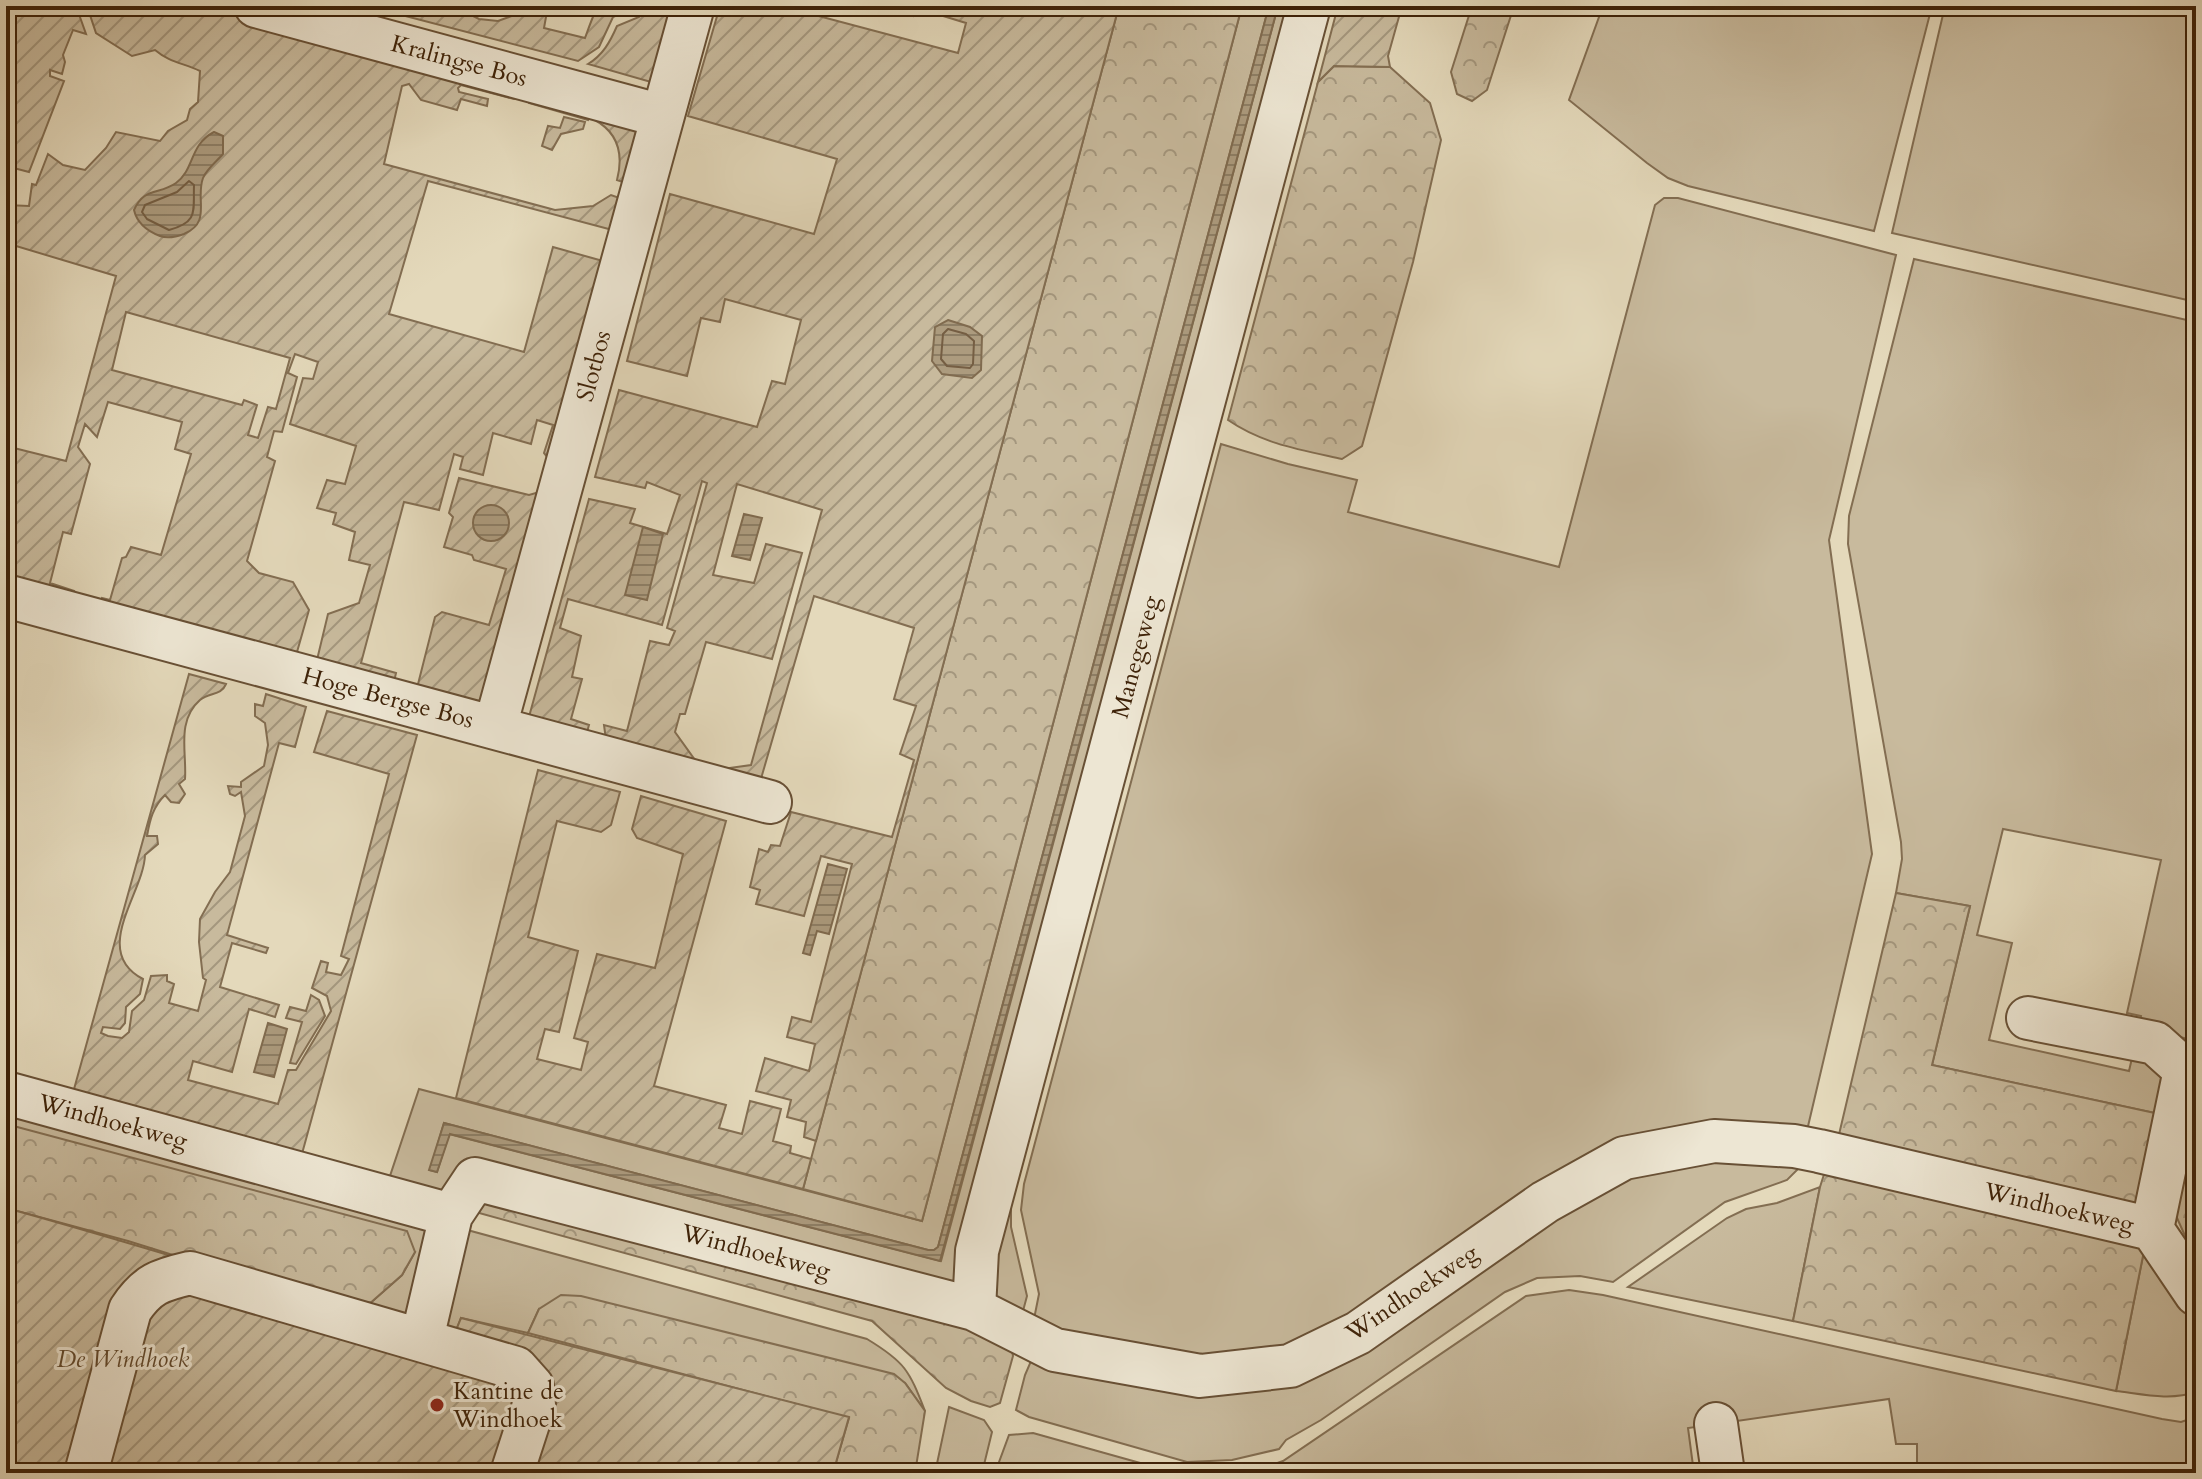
<svg xmlns="http://www.w3.org/2000/svg" width="2202" height="1479" viewBox="0 0 2202 1479" font-family="Cardo,serif">
<defs>
<pattern id="forest-crowns" width="20" height="18" patternUnits="userSpaceOnUse" patternTransform="scale(2)"><rect width="20" height="18" fill="#c8ba9d"/><path d="M2 6a3 3 0 1 1 6 0M12 15a3 3 0 1 1 6 0" fill="none" stroke="#a4977e"/></pattern>
<pattern id="garden-furrows" width="10" height="10" patternUnits="userSpaceOnUse" patternTransform="scale(2)"><rect width="10" height="10" fill="#c8ba9d"/><path d="M-1 1l2-2M0 10L10 0M9 11l2-2" fill="none" stroke="#a4977e"/></pattern>
<pattern id="water-rules" width="6" height="5" patternUnits="userSpaceOnUse" patternTransform="scale(2)"><rect width="6" height="5" fill="#ac9b7e"/><path d="M0 2.5h6" fill="none" stroke="#8d7e65"/></pattern>
</defs>
<rect width="100%" height="100%" fill="#e4d9bb"/>
<filter id="stains"><feTurbulence type="fractalNoise" baseFrequency=".0025" numOctaves="4"/><feColorMatrix values="0 0 0 0 .2 0 0 0 0 .09 0 0 0 0 .02 0 0 0 .5 -.17"/></filter>
<radialGradient id="worn" r=".72"><stop offset=".6" stop-color="#630" stop-opacity="0"/><stop offset="1" stop-color="#630" stop-opacity=".3"/></radialGradient>
<path fill="#c8ba9d" stroke="#836e52" stroke-width="2" d="M 1242,6 L 1269,6 L 938,1247 L 934,1250 L 928,1250 L 444,1123 L 430,1170 L 437,1172 L 449,1134 L 941,1261 L 1278,6 L 1296,6 L 955,1287 L 446,1191 L 387,1185 L 419,1089 L 922,1221 Z
M 1603,6 L 1932,6 L 1874,231 L 1688,186 L 1668,178 L 1647,163 L 1569,100 Z
M 1945,6 L 2196,6 L 2196,302 L 1892,233 Z
M 1664,198 L 1678,198 L 1896,255 L 1829,540 L 1872,854 L 1805,1139 L 1713,1122 L 1341,1326 L 1292,1346 L 1239,1360 L 1184,1356 L 1033,1324 L 1039,1294 L 1021,1210 L 1024,1184 L 1221,444 L 1288,464 L 1357,480 L 1348,512 L 1559,567 L 1655,205 Z
M 1914,259 L 2196,322 L 2196,1041 L 2139,1027 L 2141,1016 L 2127,1013 L 2161,860 L 2003,829 L 1977,935 L 2012,943 L 1989,1040 L 2129,1071 L 2132,1058 L 2160,1065 L 2171,1076 L 2164,1115 L 1932,1065 L 1970,906 L 1896,893 L 1902,859 L 1901,842 L 1848,544 L 1849,516 Z
M 6,1103 L 437,1226 L 411,1317 L 359,1313 L 402,1275 L 415,1252 L 6,1124 Z
M 1718,1157 L 1801,1166 L 1787,1180 L 1725,1202 L 1613,1282 L 1580,1276 L 1537,1278 L 1505,1292 L 1321,1420 L 1286,1440 L 1279,1449 L 1232,1460 L 1187,1462 L 1029,1417 L 1016,1410 L 1025,1375 L 1031,1361 L 1228,1389 L 1600,1185 Z
M 1820,1187 L 1793,1321 L 1628,1287 L 1727,1218 L 1746,1209 L 1777,1203 Z
M 1011,1189 L 1011,1227 L 1027,1296 L 1023,1311 L 992,1299 L 989,1282 Z
M 2149,1226 L 2196,1312 L 2196,1392 C 2170,1401 2142,1394 2116,1391 Z
M 460,1228 L 867,1339 C 905,1362 909,1370 925,1411 L 905,1383 L 539,1309 L 528,1333 L 461,1318 L 453,1338 L 442,1329 Z
M 1569,1290 L 1603,1295 L 2162,1419 L 2181,1422 L 2196,1417 L 2196,1473 L 1917,1473 L 1917,1444 L 1896,1444 L 1889,1399 L 1688,1428 L 1694,1473 L 1249,1473 L 1283,1461 L 1526,1296 Z
M 949,1407 L 984,1420 L 992,1432 L 982,1473 L 935,1473 Z
M 1033,1433 L 1176,1473 L 995,1473 L 1009,1435 Z"/>
<path fill="url(#forest-crowns)" stroke="#836e52" stroke-width="2" d="M 1119,6 L 1242,6 L 922,1221 L 803,1189 Z
M 1472,6 L 1514,6 L 1487,90 L 1472,101 L 1457,94 L 1451,72 Z
M 1334,66 L 1390,67 L 1430,103 L 1441,140 L 1413,262 L 1362,446 L 1342,459 C 1301,450 1263,444 1228,420 L 1318,82 Z
M 1896,893 L 1970,906 L 1932,1065 L 2164,1115 L 2140,1206 L 1837,1143 Z
M 6,1124 L 407,1231 L 415,1252 L 402,1275 L 359,1313 L 128,1241 L 6,1208 Z
M 2188,1124 L 2196,1125 L 2196,1240 L 2186,1238 L 2173,1209 Z
M 1828,1162 L 2149,1226 L 2116,1391 L 1793,1321 L 1820,1187 Z
M 474,1196 L 941,1310 L 1011,1346 L 1013,1356 L 1000,1403 L 990,1407 L 971,1401 L 946,1388 L 872,1321 L 461,1208 Z
M 561,1295 L 581,1296 L 894,1374 L 905,1383 L 925,1411 L 915,1473 L 833,1473 L 849,1418 L 528,1333 L 539,1309 Z"/>
<path fill="url(#garden-furrows)" stroke="#836e52" stroke-width="2" fill-rule="evenodd" d="M 6,6 L 76,6 L 86,34 L 73,30 L 63,55 L 65,62 L 62,74 L 50,70 L 50,76 L 64,81 L 29,172 L 10,167 L 6,168 Z
M 87,6 L 212,6 L 591,107 L 588,120 L 529,103 L 528,98 L 518,95 L 514,99 L 461,85 L 458,88 L 459,92 L 488,99 L 487,106 L 461,99 L 457,110 L 421,100 L 409,84 L 402,86 L 384,164 L 555,210 L 593,206 L 611,195 L 628,201 L 620,232 L 428,181 L 389,314 L 524,352 L 553,247 L 610,263 L 556,468 L 544,453 L 553,425 L 537,420 L 531,444 L 493,433 L 483,475 L 460,469 L 463,457 L 454,454 L 439,510 L 404,502 L 361,663 L 396,673 L 393,686 L 316,664 L 328,614 L 359,603 L 370,565 L 349,560 L 355,532 L 333,524 L 336,513 L 317,508 L 327,480 L 345,484 L 356,446 L 290,424 L 303,378 L 313,379 L 318,362 L 295,354 L 288,373 L 297,377 L 282,432 L 274,431 L 267,457 L 275,461 L 247,561 L 259,573 L 293,582 L 309,610 L 295,659 L 100,606 L 102,598 L 110,600 L 122,558 L 126,557 L 131,547 L 161,555 L 191,454 L 175,449 L 182,422 L 108,402 L 97,437 L 85,424 L 78,447 L 90,464 L 71,534 L 63,532 L 50,583 L 74,591 L 71,601 L 6,582 L 6,446 L 66,461 L 116,276 L 6,243 L 6,205 L 29,206 L 32,184 L 36,185 L 48,154 L 63,165 L 85,170 L 106,148 L 116,132 L 160,141 L 168,131 L 187,120 L 190,109 L 198,102 L 200,71 C 183,63 169,62 155,50 L 132,56 L 96,33 ZM 126,312 L 290,358 L 276,409 L 268,407 L 258,438 L 248,435 L 257,405 L 244,400 L 242,405 L 112,370 Z
M 367,6 L 453,6 L 479,19 L 498,21 L 517,14 L 523,6 L 548,6 L 544,28 L 585,38 C 599,0 594,6 636,6 L 613,17 L 599,47 L 578,61 Z
M 648,6 L 680,6 L 658,84 L 588,64 C 603,55 610,42 617,26 L 639,17 Z
M 720,6 L 781,6 L 958,53 L 966,23 L 917,8 L 913,16 L 880,6 L 1119,6 L 816,1141 L 804,1137 L 806,1122 L 787,1117 L 791,1100 L 756,1091 L 765,1058 L 809,1071 L 815,1044 L 787,1037 L 792,1017 L 811,1022 L 852,864 L 821,856 L 804,916 L 756,904 L 760,890 L 750,887 L 759,849 L 768,852 L 771,845 L 780,846 L 791,812 L 892,837 L 914,760 L 900,754 L 916,706 L 894,699 L 914,628 L 814,596 L 758,789 L 722,769 L 751,765 L 822,510 L 737,484 L 713,575 L 754,583 L 766,544 L 802,553 L 772,659 L 706,642 L 685,714 L 680,714 L 675,732 L 695,760 L 607,747 L 604,725 L 627,731 L 650,641 L 669,645 L 675,631 L 667,628 L 707,483 L 702,481 L 662,625 L 568,599 L 560,628 L 581,636 L 572,677 L 582,679 L 571,719 L 589,725 L 585,739 L 527,724 L 589,499 L 635,509 L 630,523 L 667,534 L 680,495 L 647,482 L 645,488 L 595,477 L 619,390 L 757,427 L 772,381 L 785,384 L 801,320 L 725,299 L 720,322 L 701,318 L 687,376 L 627,361 L 670,194 L 814,234 L 837,159 L 688,116 Z
M 1338,6 L 1402,6 L 1388,56 L 1390,67 L 1334,66 L 1318,82 Z
M 596,108 L 639,126 L 632,185 L 617,180 C 624,153 618,132 593,119 Z
M 564,117 L 585,122 L 583,129 L 561,134 L 552,150 L 542,146 L 548,126 L 560,128 Z
M 459,478 L 529,495 L 550,489 L 483,707 L 416,692 L 435,617 L 442,612 L 489,625 L 506,569 L 474,560 L 472,555 L 444,547 L 453,517 L 449,513 Z
M 189,674 L 226,684 C 221,696 210,692 200,700 C 176,721 187,753 185,779 L 179,784 L 185,794 L 179,803 L 171,802 L 165,795 C 153,807 150,819 147,836 L 157,836 L 158,844 L 145,855 C 144,893 90,951 143,979 L 140,994 L 126,1007 L 125,1023 L 120,1029 L 103,1027 L 101,1033 L 108,1036 L 122,1038 L 129,1032 L 132,1011 L 144,1000 L 151,976 L 167,975 L 167,981 L 174,984 L 169,1003 L 198,1011 L 206,980 L 203,978 L 199,942 L 200,919 L 215,892 L 230,872 L 245,816 L 241,792 L 235,796 L 230,794 L 228,786 L 241,787 L 241,782 L 264,766 L 268,745 L 265,723 L 255,716 L 255,704 L 263,706 L 266,694 L 306,707 L 295,747 L 279,743 L 227,935 L 268,948 L 266,953 L 232,943 L 220,987 L 279,1005 L 275,1017 L 249,1009 L 232,1072 L 193,1061 L 188,1080 L 278,1104 L 288,1070 L 296,1070 L 331,1011 L 327,996 L 312,988 L 321,961 L 328,963 L 326,972 L 341,975 L 349,959 L 341,956 L 389,774 L 314,752 L 327,711 L 417,735 L 300,1161 L 71,1100 Z
M 538,770 L 620,792 L 611,825 L 601,832 L 557,821 L 528,937 L 578,951 L 559,1032 L 545,1029 L 537,1059 L 581,1070 L 588,1042 L 574,1038 L 597,954 L 655,968 L 683,854 L 637,838 L 632,829 L 641,796 L 726,821 L 654,1086 L 726,1105 L 719,1128 L 742,1134 L 750,1101 L 781,1109 L 773,1141 L 791,1146 L 790,1153 L 811,1159 L 803,1189 L 456,1098 Z
M 311,995 L 319,1000 L 325,1016 L 296,1064 L 290,1063 L 302,1022 L 286,1018 L 290,1007 L 306,1011 Z
M 6,1208 C 156,1249 303,1298 453,1338 L 461,1318 L 849,1417 L 833,1473 L 6,1473 Z"/>
<path fill="url(#water-rules)" stroke="#806b4f" stroke-width="2" d="M 1269,6 L 1278,6 L 940,1261 L 450,1134 L 437,1172 L 429,1170 L 444,1123 L 928,1250 L 934,1250 L 938,1247 Z
M 214,132 L 223,136 L 223,154 C 217,161 206,170 203,178 C 195,200 212,222 184,234 C 176,237 168,239 160,236 C 147,231 137,223 134,210 C 144,187 159,195 176,183 C 195,169 189,145 214,132 Z
M 948,320 L 970,327 L 982,336 L 981,370 L 972,378 L 942,374 L 932,361 L 935,327 Z
M473 523a18 18 0 1 1 36 0a18 18 0 1 1-36 0Z
M 744,514 L 762,518 L 750,560 L 732,556 Z
M 643,527 L 663,534 L 647,600 L 625,595 Z
M 828,864 L 847,869 L 829,934 L 817,931 L 810,955 L 803,953 Z
M 268,1023 L 287,1029 L 274,1077 L 254,1072 Z"/>
<g fill="none" stroke-linecap="round" stroke-linejoin="round">
<path stroke="#755e43" stroke-width="2" d="M 189,181 L 194,185 C 193,211 199,222 169,230 L 147,219 L 142,212 L 145,205 L 177,192 Z
M 948,329 L 966,334 L 974,341 L 973,364 L 970,368 L 947,366 L 941,359 L 943,334 Z"/>
<defs>
<path id="minor" d="M 256,6 L 662,116
M 6,596 L 770,802
M 495,727 L 693,6
M 2028,1018 L 2155,1043 L 2185,1070
M 2196,1063 L 2185,1070 L 2152,1229 L 2196,1294
M 6,1093 L 451,1215
M 974,1309 L 977,1251 L 1309,6
M 422,1339 L 451,1215 L 475,1179 L 974,1309 L 1055,1350 L 1200,1376 L 1290,1366 L 1358,1333 L 1545,1202 L 1624,1158 L 1714,1141 L 1794,1146 L 1819,1151 L 2152,1229
M 1716,1424 L 1723,1473
M 86,1473 L 130,1310 C 147,1284 160,1280 190,1273 L 516,1368 L 532,1386 L 534,1405 L 512,1473"/>
</defs>
<use href="#minor" stroke="#685035" stroke-width="46"/>
<use href="#minor" stroke="#ede6d3" stroke-width="42"/>
</g>
<circle fill="#8f2418" stroke="#ede6d3" stroke-width="3" cx="437" cy="1405" r="8"/>
<g text-anchor="middle" dominant-baseline="central" stroke-width="6" stroke-linejoin="round" paint-order="stroke">
<g font-size="24" fill="#3e2208" stroke="#ede6d3">
<text transform="translate(459 61) rotate(15)">Kralingse Bos</text>
<text transform="translate(594 366) rotate(-75)">Slotbos</text>
<text transform="translate(1136 657) rotate(-75)">Manegeweg</text>
<text transform="translate(388 698) rotate(15)">Hoge Bergse Bos</text>
<text transform="translate(113 1122) rotate(15)">Windhoekweg</text>
<text transform="translate(2059 1208) rotate(13)">Windhoekweg</text>
<text transform="translate(756 1252) rotate(15)">Windhoekweg</text>
<text transform="translate(1412 1293) rotate(-34)">Windhoekweg</text>
</g>
<g font-size="24" font-style="italic" fill="#60482d" stroke="#ede6d3">
<text x="123" y="1359">De Windhoek</text>
</g>
<g font-size="24" fill="#3e2208" stroke="#ede6d3" text-anchor="start">
<text x="453" y="1391">Kantine de<tspan x="453" dy="28">Windhoek</tspan></text>
</g>
</g>
<rect width="2202" height="1479" fill="none" stroke="#e4d9bb" stroke-width="32"/>
<rect x="8" y="8" width="2186" height="1463" fill="none" stroke="#3e2208" stroke-width="4"/>
<rect x="16" y="16" width="2170" height="1447" fill="none" stroke="#3e2208" stroke-width="2"/>
<rect width="100%" height="100%" filter="url(#stains)"/>
<rect width="100%" height="100%" fill="url(#worn)"/>
</svg>
